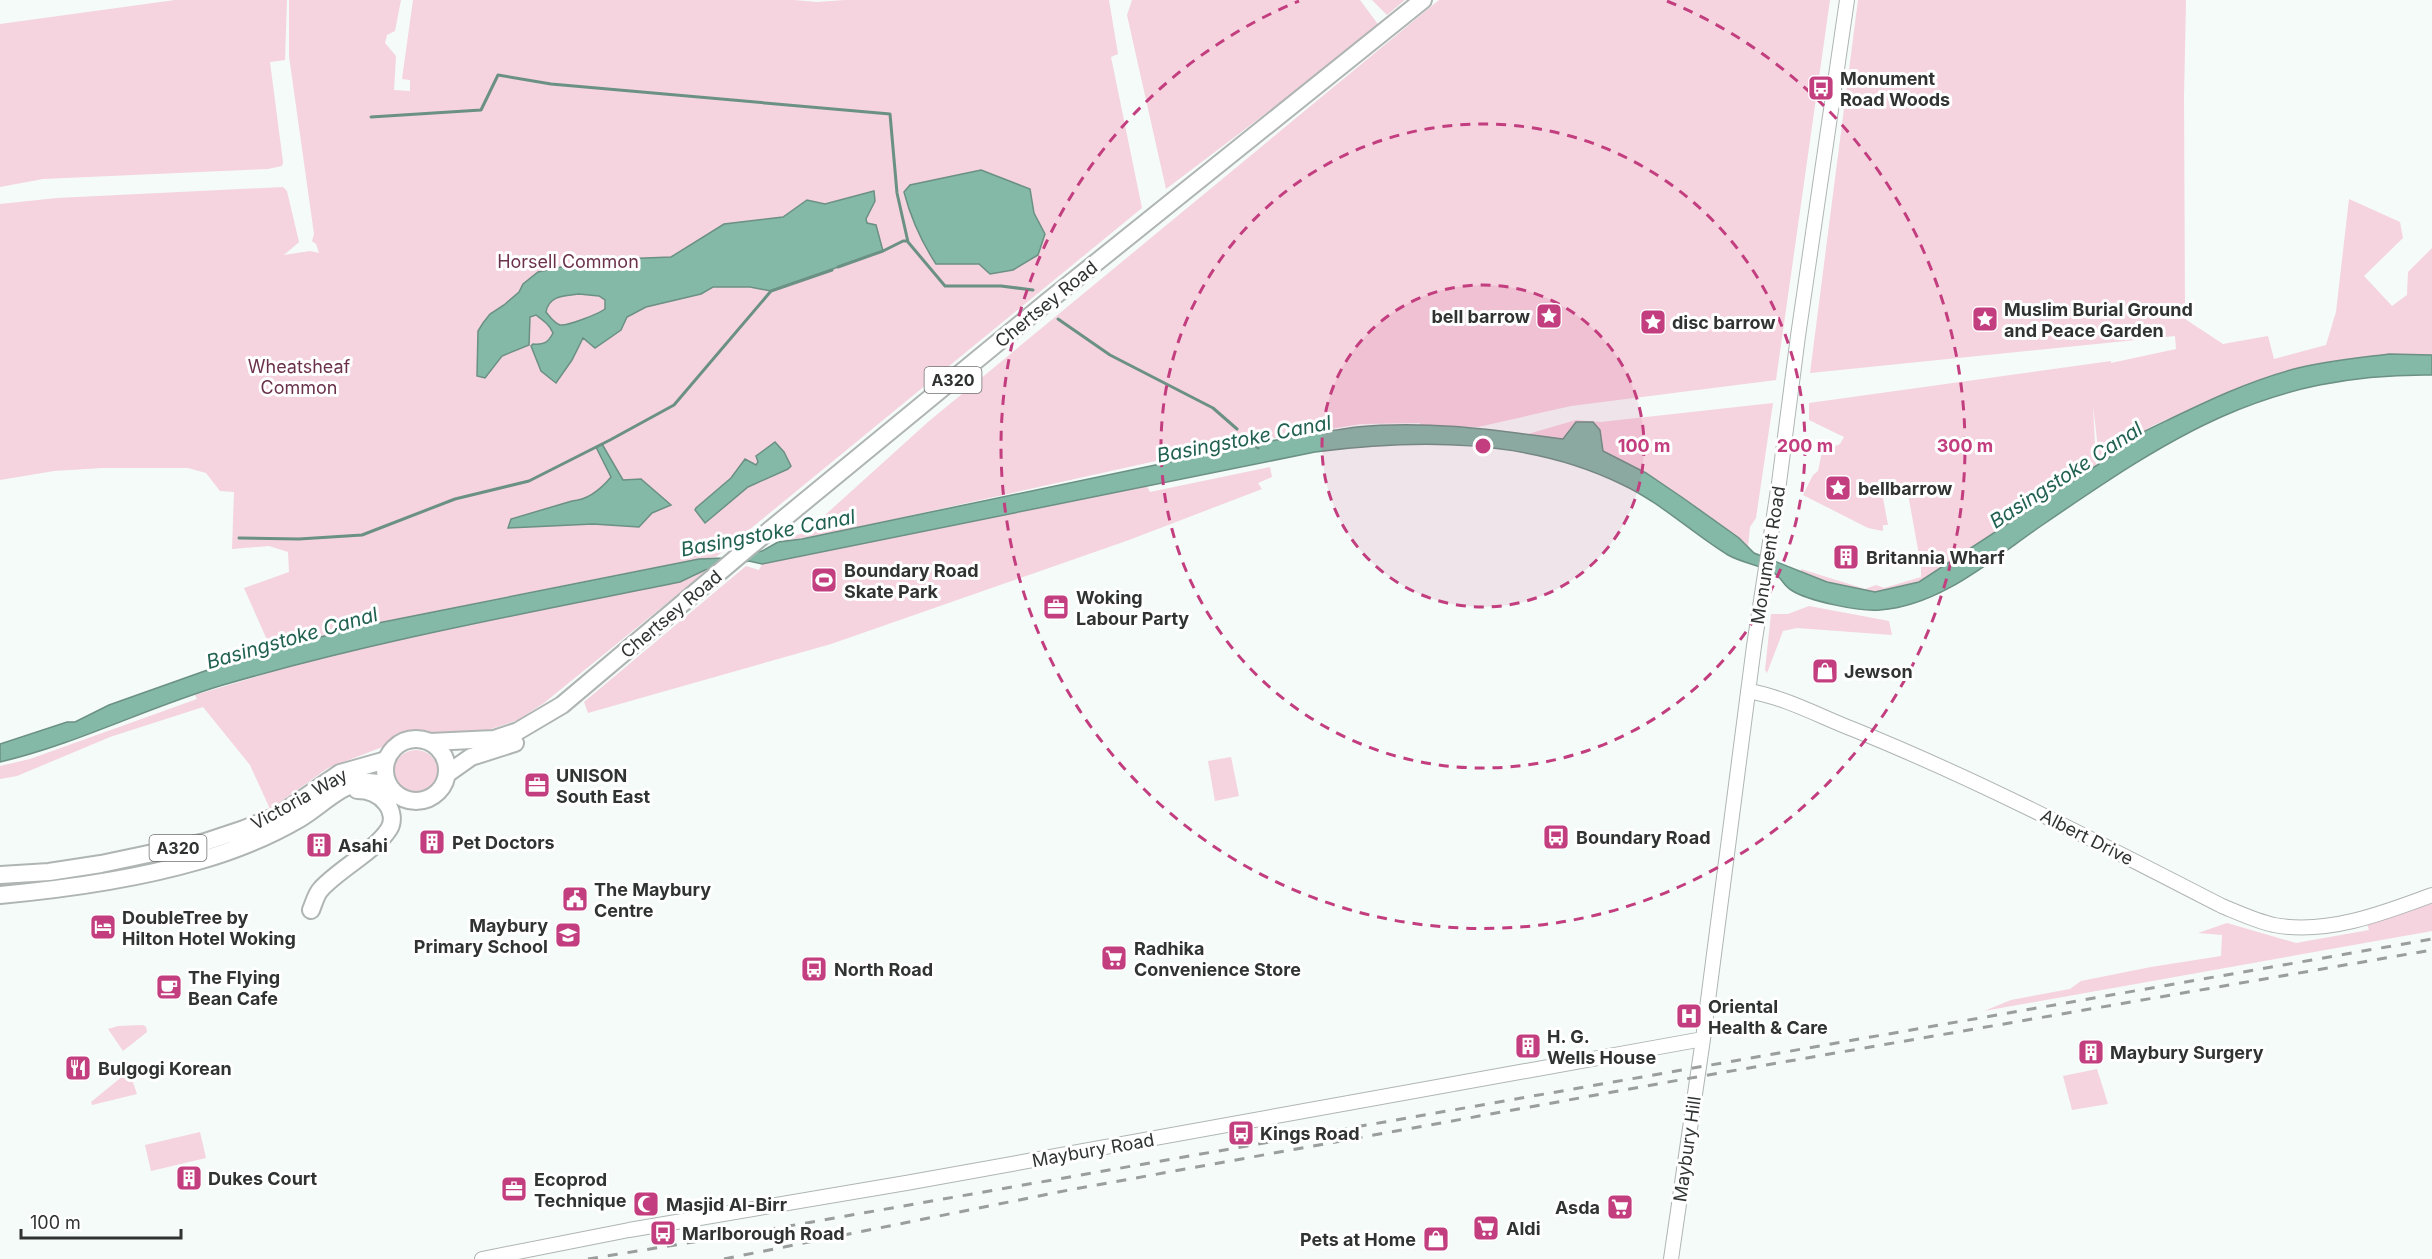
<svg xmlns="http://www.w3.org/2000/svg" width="2432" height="1259" viewBox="0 0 2432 1259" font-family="Inter,sans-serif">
<rect width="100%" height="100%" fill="#f4fbf9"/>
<path fill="#f5d3df" d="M 175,0 L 287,0 L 285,60 L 270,62 L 283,162 L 282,166 L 268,169 L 43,179 L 0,187 L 0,24 Z
M 289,0 L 401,0 L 395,31 L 387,35 L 385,43 L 396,56 L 394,90 L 410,91 L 410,80 L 402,79 L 413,0 L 794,0 L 817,2 L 845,0 L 1109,0 L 1118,54 L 1111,57 L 1142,208 L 716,557 L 699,559 C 556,587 413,613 272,651 L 244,588 L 289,572 L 288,552 L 269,546 L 232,549 L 234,492 L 220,491 L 206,473 L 188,468 L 102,468 L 54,471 L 0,480 L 0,204 L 57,198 L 283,187 L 287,191 L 299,242 L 284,255 L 310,251 L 319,253 L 316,244 L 312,241 L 314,234 L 289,56 Z
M 1132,0 L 1360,0 L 1380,27 L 1166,189 L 1127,15 Z
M 1372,0 L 1405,0 L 1387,15 Z
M 1439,0 L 1830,0 L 1776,380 L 1571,406 L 1478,427 L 1421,426 L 1420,423 L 1361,424 L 1219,447 L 832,533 L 778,542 L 803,533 L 814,525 L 928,422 Z
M 1858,0 L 2186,0 L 2184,96 L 2185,319 L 2223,344 L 2268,336 L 2274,359 L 2326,345 L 2336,312 L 2349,199 L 2400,222 L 2403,238 L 2364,276 L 2392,306 L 2407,295 L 2408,272 L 2432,248 L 2432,355 C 2343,353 2268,372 2189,410 C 2175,417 2154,423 2143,432 C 2131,444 2114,455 2100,466 L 2093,405 L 2096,465 L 1995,534 L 1919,582 L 1875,592 L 1827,582 L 1801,572 L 1801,569 L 1865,589 L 1876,585 L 1884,588 L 1921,577 L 1921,566 L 1908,494 L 1883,498 L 1888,525 L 1883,525 L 1883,531 L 1868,528 L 1803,495 L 1813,475 L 1818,471 L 1822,452 L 1840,444 L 1844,437 L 1809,420 L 1809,403 L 2111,361 L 2111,363 L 2176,349 L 2175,336 L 1810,373 Z
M 1773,403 L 1756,518 L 1750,527 L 1748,547 L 1646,473 L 1603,451 L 1602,438 L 1570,428 L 1563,439 L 1528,434 L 1576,420 L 1601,422 Z
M 1270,467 L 1272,477 L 1258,483 L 1262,489 L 1129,540 L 831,644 L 588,713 L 584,702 L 746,566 L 759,570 L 762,564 L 1147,486 L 1150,492 Z
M 705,570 L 707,576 L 683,590 L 544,703 L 518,720 L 482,732 L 430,733 L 412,731 L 401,733 L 385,746 L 328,768 L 270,809 L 250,765 L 203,707 L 110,737 L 17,776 L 0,779 L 0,766 L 30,759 L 197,699 L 195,695 L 328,655 L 691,578 Z
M 1809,606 L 1889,621 L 1892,635 L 1797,628 L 1783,631 L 1767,673 L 1765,670 L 1771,614 L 1788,614 Z
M394 772a22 22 0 1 1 44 0a22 22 0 1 1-44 0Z
M 1231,757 L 1239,796 L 1215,801 L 1208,761 Z
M 2432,901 L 2432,931 L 1984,1011 L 2011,1000 L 2070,989 L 2081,981 L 2151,967 L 2221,956 L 2222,935 L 2198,933 L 2227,923 L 2296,943 L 2369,930 L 2367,924 Z
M 143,1025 L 146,1027 L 147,1032 L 123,1051 L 108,1029 L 118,1026 Z
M 2097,1069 L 2108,1104 L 2072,1110 L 2063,1076 Z
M 129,1071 L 137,1094 L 92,1105 L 91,1102 Z
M 200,1132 L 206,1158 L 151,1171 L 145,1145 Z"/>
<path fill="#84b8a7" stroke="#6b9084" stroke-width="1.5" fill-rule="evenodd" d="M 981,170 L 1030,189 L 1034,213 L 1045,234 L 1038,255 L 1013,270 L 990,274 L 979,264 L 936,264 C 921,241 911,219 904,192 L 910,185 Z
M 874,191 L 875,201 L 866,219 L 867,223 L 876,225 L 883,251 L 771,291 L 750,287 L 713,287 L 701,294 L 646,307 L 627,317 L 621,330 L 595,348 L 583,338 L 572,360 L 556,383 L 541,371 L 531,346 L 533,344 C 543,345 548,343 553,333 C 549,324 544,321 536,315 L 530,317 L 529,345 L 502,356 L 485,378 L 477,376 L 478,331 L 483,323 L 490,314 L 504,305 L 519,292 L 523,284 L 538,272 L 594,260 L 671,257 L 724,224 L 783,217 L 807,200 L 825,204 ZM 579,294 L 599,296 L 605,300 L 605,309 C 598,314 568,326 560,325 C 554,323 550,317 546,312 C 549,295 565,296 579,294 Z
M 2389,354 L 2432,355 L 2432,375 C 2266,373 2172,436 2041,526 C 1993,559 1940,606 1880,610 C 1860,612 1808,601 1791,590 C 1784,586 1781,577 1774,573 C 1760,565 1742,563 1728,555 C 1692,533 1660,502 1621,484 C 1527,438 1416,439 1315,452 L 762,564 L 749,561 L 705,570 L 680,582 C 527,613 374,641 223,685 C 148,707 77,744 0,762 L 0,744 L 67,722 L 75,722 L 109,705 L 247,656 L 363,626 L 699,559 L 723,558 L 762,551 L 778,542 L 802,539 L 1222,451 L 1254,446 L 1262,442 C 1294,438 1325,431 1357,427 C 1426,420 1495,430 1563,439 L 1576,422 L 1593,422 L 1600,430 L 1603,451 L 1646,473 L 1683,498 L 1739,538 L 1754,553 L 1827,582 L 1875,592 L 1919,582 L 2143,435 L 2143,432 C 2193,408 2243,382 2298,368 C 2328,361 2358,358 2389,354 Z
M 775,442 L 784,452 L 791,466 L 788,469 L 748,487 L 705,523 L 695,510 L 696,508 L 731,478 L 745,459 L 756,465 L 758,462 L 756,456 Z
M 602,444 L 623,480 L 641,479 L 671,505 L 652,513 L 639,527 L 593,524 L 508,528 L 511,519 L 572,501 C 588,500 601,489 611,477 L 596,447 Z"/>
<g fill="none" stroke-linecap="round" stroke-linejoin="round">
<path stroke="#6b9084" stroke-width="3" d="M 371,117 L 481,110 L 498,75 L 551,84 L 890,114 L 897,193 L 908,242 L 945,286 L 1001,286 L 1033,290
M 838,267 L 883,251 L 903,241 L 907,241
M 1058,319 L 1110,355 L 1213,408 L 1237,429
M 1246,437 L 1258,448
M 239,538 L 299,539 L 362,535 L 455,499 L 529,481 L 610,440 L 674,405 L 771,291 L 832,270"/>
<defs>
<path id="tertiary" d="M 1748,691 C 1785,697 1821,717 1855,730 C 1981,781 2101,844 2222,906 C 2239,913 2256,921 2274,925 C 2327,935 2384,913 2432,895
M 482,1259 L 629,1230 L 906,1183 L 1703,1039
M 1671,1259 L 1703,1039 L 1754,646 L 1779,483 L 1798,336 L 1847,0"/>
<path id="primary" d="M385 770a31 31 0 1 1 62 0a31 31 0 1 1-62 0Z
M 430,742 L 494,739 L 518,731 L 562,705 L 748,548 L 1047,302 L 1423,0
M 447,774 L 471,757 L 515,743
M 0,875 L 49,872 L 101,864 L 205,842 L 244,829 L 279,815 L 340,773 L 386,760
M 0,895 C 65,889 136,879 198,861 C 233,851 268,837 299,819 C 317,809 341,784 362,782 C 370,781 380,784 389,785
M 311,910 C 314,903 316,894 321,889 C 339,869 375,851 389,829 C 394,821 392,810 386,803 C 379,794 369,790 357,790"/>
</defs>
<use href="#tertiary" stroke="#afb5b3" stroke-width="16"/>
<use href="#primary" stroke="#afb5b3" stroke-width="20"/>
<use href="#tertiary" stroke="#fff" stroke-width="14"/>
<use href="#primary" stroke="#fff" stroke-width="16"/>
<path stroke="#9a9e9d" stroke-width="3" stroke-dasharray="10 10" stroke-linecap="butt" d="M 588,1259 L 743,1234 L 2432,939
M 724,1259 L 1069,1190 L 1685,1079 L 2432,950"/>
</g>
<circle cx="1483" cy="446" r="161" fill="#c33e7f" fill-opacity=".12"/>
<g fill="none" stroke="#c33e7f" stroke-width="3" stroke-dasharray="10 8">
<circle cx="1483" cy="446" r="161"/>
<circle cx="1483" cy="446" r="322"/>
<path d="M1667 1A482 482 0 1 1 1299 1"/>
</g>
<defs>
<symbol id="bus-square" viewBox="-11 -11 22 22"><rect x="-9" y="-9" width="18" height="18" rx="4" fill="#c33e7f" stroke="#fff"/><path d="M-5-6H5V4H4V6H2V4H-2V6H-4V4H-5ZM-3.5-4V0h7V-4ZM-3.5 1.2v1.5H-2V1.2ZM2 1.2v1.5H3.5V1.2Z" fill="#fff"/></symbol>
<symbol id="sight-square" viewBox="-11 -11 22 22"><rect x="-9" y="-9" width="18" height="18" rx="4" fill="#c33e7f" stroke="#fff"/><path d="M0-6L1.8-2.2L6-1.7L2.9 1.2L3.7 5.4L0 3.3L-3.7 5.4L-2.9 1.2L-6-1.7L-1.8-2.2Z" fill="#fff"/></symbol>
<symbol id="building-square" viewBox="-11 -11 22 22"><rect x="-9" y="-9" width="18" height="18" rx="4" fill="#c33e7f" stroke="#fff"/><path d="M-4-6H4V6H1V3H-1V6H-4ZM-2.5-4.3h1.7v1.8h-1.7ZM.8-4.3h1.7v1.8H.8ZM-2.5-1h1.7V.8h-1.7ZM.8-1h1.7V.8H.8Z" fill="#fff"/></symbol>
<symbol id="stadium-square" viewBox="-11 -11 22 22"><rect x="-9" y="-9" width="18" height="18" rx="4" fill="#c33e7f" stroke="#fff"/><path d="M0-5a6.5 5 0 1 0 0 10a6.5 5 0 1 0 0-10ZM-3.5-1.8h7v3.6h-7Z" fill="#fff"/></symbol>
<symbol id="office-square" viewBox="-11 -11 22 22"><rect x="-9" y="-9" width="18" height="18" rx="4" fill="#c33e7f" stroke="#fff"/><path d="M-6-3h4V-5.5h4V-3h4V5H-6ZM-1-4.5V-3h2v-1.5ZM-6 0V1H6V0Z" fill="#fff"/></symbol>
<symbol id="shop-square" viewBox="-11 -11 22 22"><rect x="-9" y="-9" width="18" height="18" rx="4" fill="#c33e7f" stroke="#fff"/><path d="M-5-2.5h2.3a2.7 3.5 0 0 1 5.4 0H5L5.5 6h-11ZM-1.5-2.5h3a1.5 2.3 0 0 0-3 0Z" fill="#fff"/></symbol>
<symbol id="civic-square" viewBox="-11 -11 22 22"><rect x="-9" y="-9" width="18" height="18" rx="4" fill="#c33e7f" stroke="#fff"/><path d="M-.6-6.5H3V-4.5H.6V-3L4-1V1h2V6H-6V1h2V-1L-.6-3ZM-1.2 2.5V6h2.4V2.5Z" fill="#fff"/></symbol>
<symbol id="hotel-square" viewBox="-11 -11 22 22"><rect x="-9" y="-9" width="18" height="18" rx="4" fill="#c33e7f" stroke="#fff"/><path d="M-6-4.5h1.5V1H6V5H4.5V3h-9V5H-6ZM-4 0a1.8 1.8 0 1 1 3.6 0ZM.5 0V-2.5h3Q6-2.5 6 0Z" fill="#fff"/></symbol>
<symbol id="school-square" viewBox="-11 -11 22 22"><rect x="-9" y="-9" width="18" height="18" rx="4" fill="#c33e7f" stroke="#fff"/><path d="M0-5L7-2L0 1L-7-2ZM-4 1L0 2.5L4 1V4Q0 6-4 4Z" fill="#fff"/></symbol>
<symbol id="supermarket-square" viewBox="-11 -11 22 22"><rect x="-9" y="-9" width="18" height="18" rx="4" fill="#c33e7f" stroke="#fff"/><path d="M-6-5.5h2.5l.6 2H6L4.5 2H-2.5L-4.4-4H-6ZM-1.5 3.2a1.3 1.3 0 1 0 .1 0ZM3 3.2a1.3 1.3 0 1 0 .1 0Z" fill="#fff"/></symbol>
<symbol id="cafe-square" viewBox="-11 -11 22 22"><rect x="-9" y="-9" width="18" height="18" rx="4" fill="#c33e7f" stroke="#fff"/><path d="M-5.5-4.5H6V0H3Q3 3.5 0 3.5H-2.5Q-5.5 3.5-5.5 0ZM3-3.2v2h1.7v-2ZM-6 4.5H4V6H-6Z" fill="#fff"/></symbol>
<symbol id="hospital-square" viewBox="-11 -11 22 22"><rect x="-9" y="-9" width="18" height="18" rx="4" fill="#c33e7f" stroke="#fff"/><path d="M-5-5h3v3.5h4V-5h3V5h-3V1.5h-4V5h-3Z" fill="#fff"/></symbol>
<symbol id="restaurant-square" viewBox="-11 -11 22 22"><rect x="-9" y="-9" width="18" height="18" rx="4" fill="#c33e7f" stroke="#fff"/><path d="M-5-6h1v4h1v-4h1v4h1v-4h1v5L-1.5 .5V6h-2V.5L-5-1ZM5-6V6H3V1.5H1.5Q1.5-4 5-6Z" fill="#fff"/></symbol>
<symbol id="mosque-square" viewBox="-11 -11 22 22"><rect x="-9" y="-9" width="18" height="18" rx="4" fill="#c33e7f" stroke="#fff"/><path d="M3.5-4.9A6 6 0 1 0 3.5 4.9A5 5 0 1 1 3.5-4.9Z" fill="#fff"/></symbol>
</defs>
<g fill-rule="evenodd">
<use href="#bus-square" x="1806" y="73" width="30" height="30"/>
<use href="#sight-square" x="1534" y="301" width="30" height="30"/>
<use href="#sight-square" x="1970" y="304" width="30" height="30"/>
<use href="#sight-square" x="1638" y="307" width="30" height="30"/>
<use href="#sight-square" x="1823" y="473" width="30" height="30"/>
<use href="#building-square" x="1831" y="542" width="30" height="30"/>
<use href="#stadium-square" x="809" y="565" width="30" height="30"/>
<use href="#office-square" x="1041" y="592" width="30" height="30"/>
<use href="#shop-square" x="1810" y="656" width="30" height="30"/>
<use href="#office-square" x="522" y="770" width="30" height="30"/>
<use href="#bus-square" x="1541" y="822" width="30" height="30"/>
<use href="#building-square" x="417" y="827" width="30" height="30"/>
<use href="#building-square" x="304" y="830" width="30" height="30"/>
<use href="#civic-square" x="560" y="884" width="30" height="30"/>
<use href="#hotel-square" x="88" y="912" width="30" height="30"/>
<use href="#school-square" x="553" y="920" width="30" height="30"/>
<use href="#supermarket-square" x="1099" y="943" width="30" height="30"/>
<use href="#bus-square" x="799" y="954" width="30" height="30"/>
<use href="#cafe-square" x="154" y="972" width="30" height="30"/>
<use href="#hospital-square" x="1674" y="1001" width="30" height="30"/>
<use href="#building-square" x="1513" y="1031" width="30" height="30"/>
<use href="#building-square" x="2076" y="1037" width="30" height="30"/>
<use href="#restaurant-square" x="63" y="1053" width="30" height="30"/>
<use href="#bus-square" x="1226" y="1118" width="30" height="30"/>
<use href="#building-square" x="174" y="1163" width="30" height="30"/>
<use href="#office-square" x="499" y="1174" width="30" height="30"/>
<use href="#mosque-square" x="631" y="1189" width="30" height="30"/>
<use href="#supermarket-square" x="1605" y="1192" width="30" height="30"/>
<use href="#supermarket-square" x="1471" y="1213" width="30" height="30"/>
<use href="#bus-square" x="648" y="1218" width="30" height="30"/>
<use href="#shop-square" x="1421" y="1224" width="30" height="30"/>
</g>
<g text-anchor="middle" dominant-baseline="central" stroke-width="6" stroke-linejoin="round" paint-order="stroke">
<g fill="#fff" stroke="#6f7070" stroke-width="1.5">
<rect x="924.5" y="367" width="57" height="26" rx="4.5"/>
<rect x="149.5" y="835" width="57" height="26" rx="4.5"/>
</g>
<g font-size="16" font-weight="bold" fill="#313333">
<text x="953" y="380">A320</text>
<text x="178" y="848">A320</text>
</g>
<g font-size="18" font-weight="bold" fill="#313333" stroke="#fff" text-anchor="start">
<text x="1840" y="78">Monument<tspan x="1840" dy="21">Road Woods</tspan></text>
<text x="2004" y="309">Muslim Burial Ground<tspan x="2004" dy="21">and Peace Garden</tspan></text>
<text x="1530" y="316" text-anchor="end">bell barrow</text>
<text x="1672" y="322">disc barrow</text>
<text x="1858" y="488">bellbarrow</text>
<text x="1866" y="557">Britannia Wharf</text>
<text x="844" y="570">Boundary Road<tspan x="844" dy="21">Skate Park</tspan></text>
<text x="1076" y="597">Woking<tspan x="1076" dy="21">Labour Party</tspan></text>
<text x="1844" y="671">Jewson</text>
<text x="556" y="775">UNISON<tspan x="556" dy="21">South East</tspan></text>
<text x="1576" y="837">Boundary Road</text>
<text x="452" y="842">Pet Doctors</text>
<text x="338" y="845">Asahi</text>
<text x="594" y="889">The Maybury<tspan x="594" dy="21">Centre</tspan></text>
<text x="122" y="917">DoubleTree by<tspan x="122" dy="21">Hilton Hotel Woking</tspan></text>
<text x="548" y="925" text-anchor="end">Maybury<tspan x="548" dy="21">Primary School</tspan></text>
<text x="1134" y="948">Radhika<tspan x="1134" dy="21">Convenience Store</tspan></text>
<text x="834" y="969">North Road</text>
<text x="188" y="977">The Flying<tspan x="188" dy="21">Bean Cafe</tspan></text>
<text x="1708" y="1006">Oriental<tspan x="1708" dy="21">Health &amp; Care</tspan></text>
<text x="1547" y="1036">H. G.<tspan x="1547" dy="21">Wells House</tspan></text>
<text x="2110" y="1052">Maybury Surgery</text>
<text x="98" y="1068">Bulgogi Korean</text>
<text x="1260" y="1133">Kings Road</text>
<text x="208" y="1178">Dukes Court</text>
<text x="534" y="1179">Ecoprod<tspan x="534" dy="21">Technique</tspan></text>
<text x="666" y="1204">Masjid Al-Birr</text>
<text x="1600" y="1207" text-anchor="end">Asda</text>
<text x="1506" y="1228">Aldi</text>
<text x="682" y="1233">Marlborough Road</text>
<text x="1416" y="1239" text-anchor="end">Pets at Home</text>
</g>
<g font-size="18" fill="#6b314b" stroke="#fff">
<text x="568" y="261">Horsell Common</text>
<text x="299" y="366">Wheatsheaf<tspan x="299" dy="21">Common</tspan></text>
</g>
<g font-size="18" fill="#313333" stroke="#fff">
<text transform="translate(1046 304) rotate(-39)">Chertsey Road</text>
<text transform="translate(1768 555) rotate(-81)">Monument Road</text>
<text transform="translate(671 614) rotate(-40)">Chertsey Road</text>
<text transform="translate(299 799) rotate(-29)">Victoria Way</text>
<text transform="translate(2087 837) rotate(27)">Albert Drive</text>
<text transform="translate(1687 1149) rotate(-82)">Maybury Hill</text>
<text transform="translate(1093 1150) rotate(-10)">Maybury Road</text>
</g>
<g font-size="20" font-style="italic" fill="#206151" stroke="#fff">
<text transform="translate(1244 439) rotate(-11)">Basingstoke Canal</text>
<text transform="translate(2066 475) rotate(-33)">Basingstoke Canal</text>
<text transform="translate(768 533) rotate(-11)">Basingstoke Canal</text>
<text transform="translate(292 638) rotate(-16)">Basingstoke Canal</text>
</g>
</g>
<circle cx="1483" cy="446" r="9" fill="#c33e7f" stroke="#fff" stroke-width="3"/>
<g font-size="18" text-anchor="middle" font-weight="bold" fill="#c33e7f" stroke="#fff" stroke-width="6" stroke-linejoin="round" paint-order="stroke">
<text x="1644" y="452">100 m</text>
<text x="1805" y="452">200 m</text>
<text x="1965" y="452">300 m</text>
</g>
<path d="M21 1229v9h160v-9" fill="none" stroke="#313333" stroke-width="3"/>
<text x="30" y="1229" font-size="18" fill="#313333" stroke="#ffffff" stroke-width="4.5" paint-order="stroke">100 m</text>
</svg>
